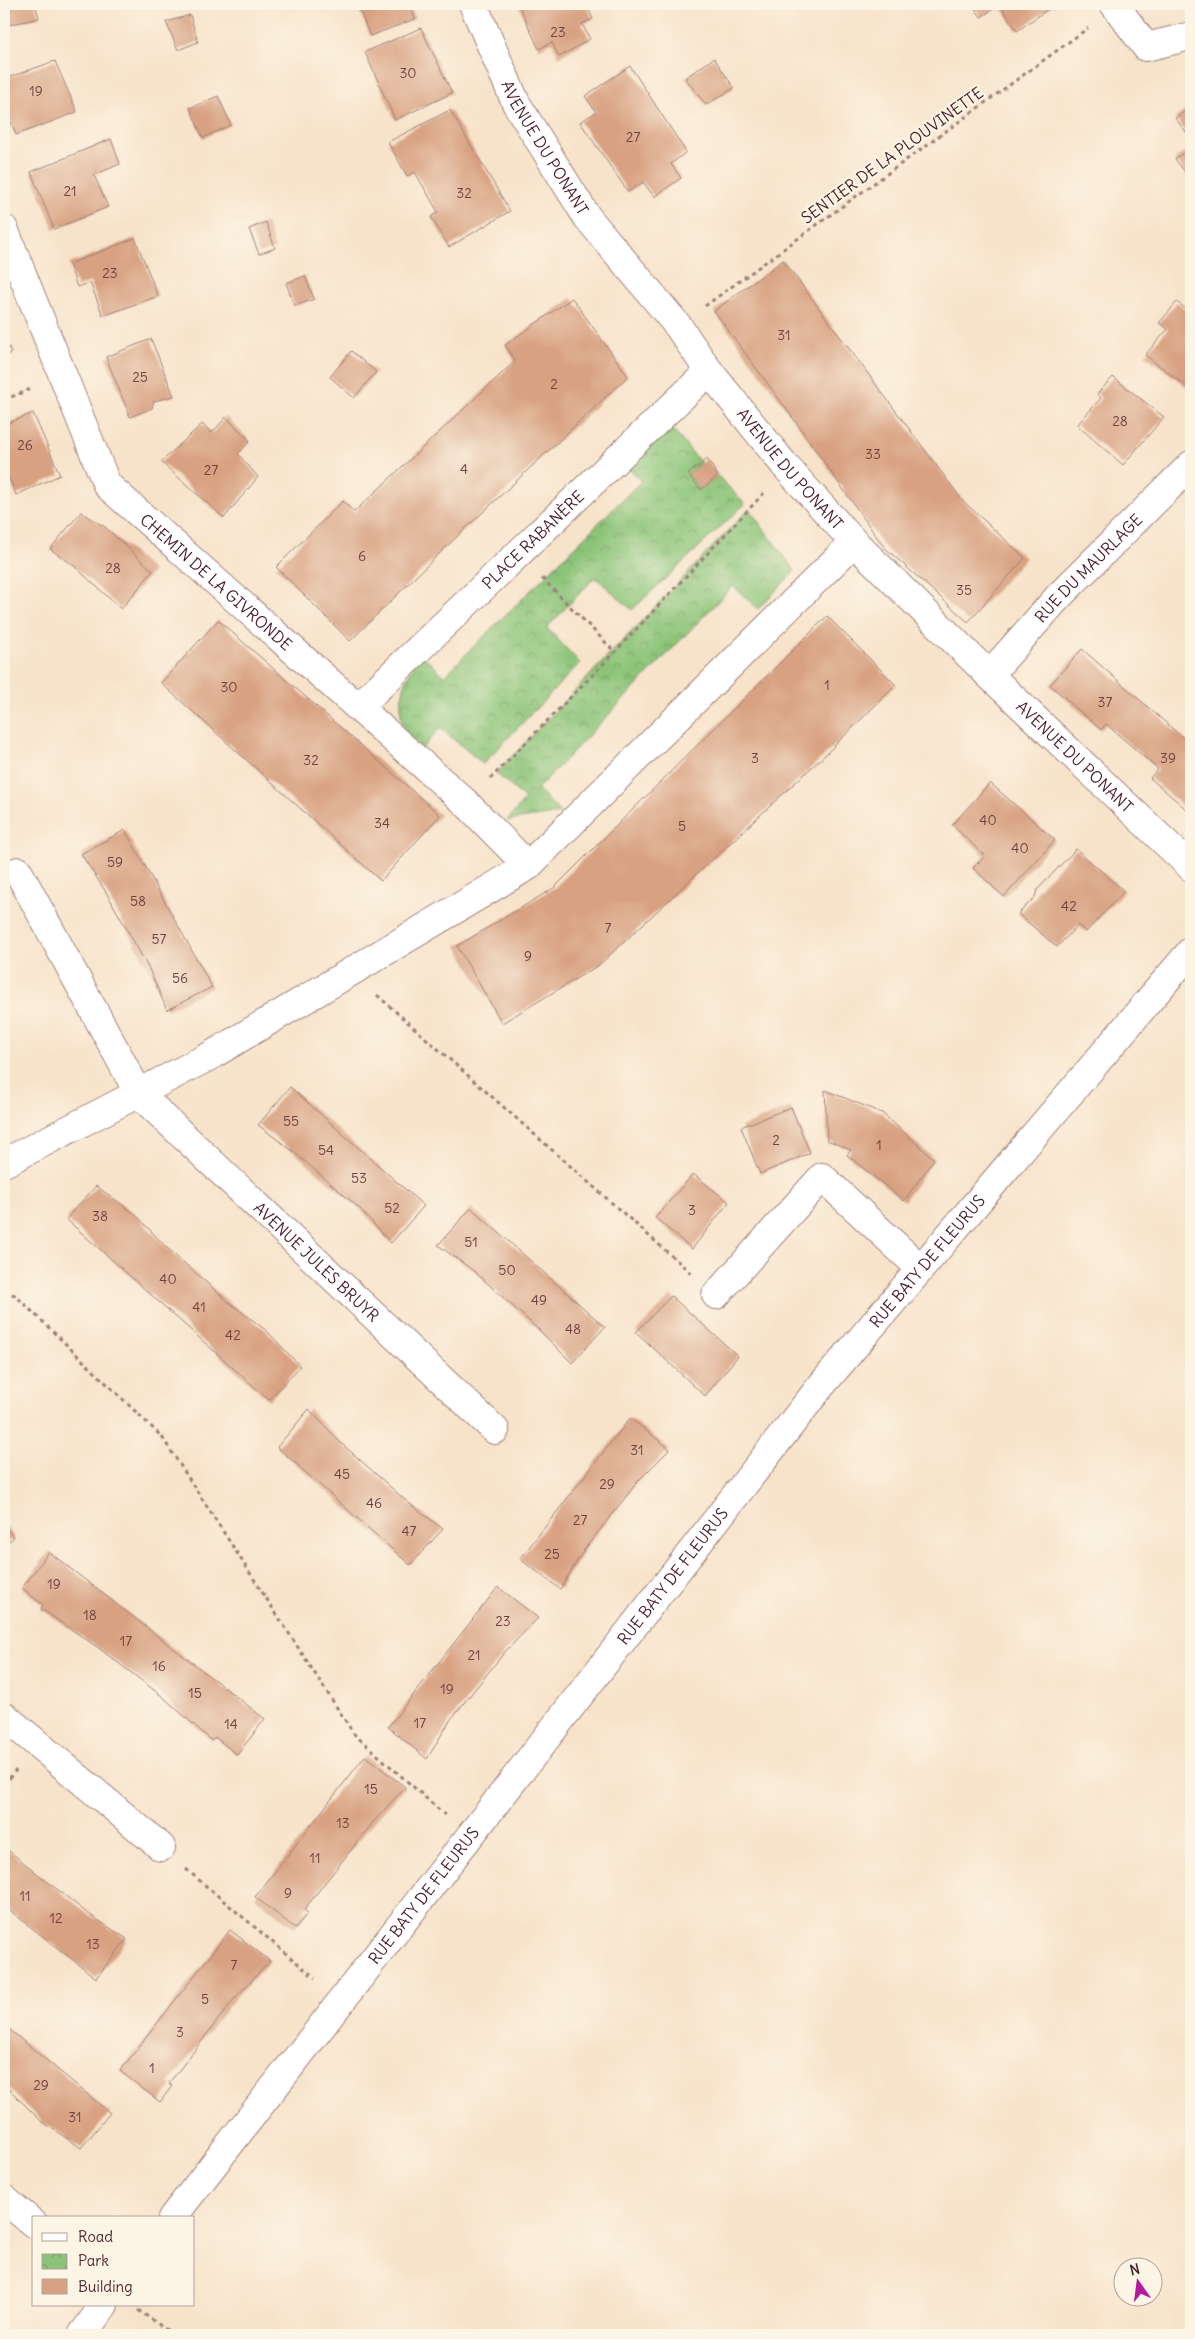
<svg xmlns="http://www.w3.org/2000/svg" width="1195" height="2339" viewBox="0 0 1195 2339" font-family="Delius,sans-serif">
<defs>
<pattern id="park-crowns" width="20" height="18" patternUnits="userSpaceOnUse" patternTransform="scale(1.25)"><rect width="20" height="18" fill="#8bc478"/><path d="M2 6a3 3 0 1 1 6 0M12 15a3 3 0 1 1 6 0" fill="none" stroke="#749f63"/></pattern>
</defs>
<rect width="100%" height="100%" fill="#fcf5e5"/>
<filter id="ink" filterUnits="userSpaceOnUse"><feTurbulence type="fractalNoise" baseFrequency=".02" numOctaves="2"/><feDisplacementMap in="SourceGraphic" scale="10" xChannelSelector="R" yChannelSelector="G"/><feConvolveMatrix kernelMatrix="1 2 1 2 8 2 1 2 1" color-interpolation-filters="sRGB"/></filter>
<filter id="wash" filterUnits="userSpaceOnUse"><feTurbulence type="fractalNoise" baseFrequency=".0096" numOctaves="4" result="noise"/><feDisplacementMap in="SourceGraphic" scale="20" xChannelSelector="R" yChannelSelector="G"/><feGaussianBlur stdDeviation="1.12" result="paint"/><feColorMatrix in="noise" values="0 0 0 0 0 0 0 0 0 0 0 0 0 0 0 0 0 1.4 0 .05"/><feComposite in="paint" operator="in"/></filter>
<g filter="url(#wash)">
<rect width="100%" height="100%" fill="#f7e3ca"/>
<path fill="url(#park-crowns)" stroke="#6a7252" d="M 661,416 L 701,463 L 688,474 L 700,490 L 718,476 L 745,504 L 632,610 L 595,577 L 547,628 L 580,663 L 483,764 L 440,728 L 422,749 C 417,743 407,735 404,728 C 394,701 408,676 420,653 L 444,676 L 641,481 L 619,458 Z
M 749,509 L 795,571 L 758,609 L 733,586 L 537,789 L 561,813 L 507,821 L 525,799 L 496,773 Z"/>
<g id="blocks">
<path fill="#d8a181" d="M 4,4 L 35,4 L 39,18 L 4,26 Z
M 357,4 L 410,4 L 415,19 L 370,36 Z
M 518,4 L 586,4 L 593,19 L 582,24 L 590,39 L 559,57 L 552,42 L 539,49 Z
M 972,4 L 1055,4 L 1017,31 L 1000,5 L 981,17 Z
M 190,15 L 198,42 L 178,50 L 166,22 Z
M 421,28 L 452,93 L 395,120 L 365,52 Z
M 714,58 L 734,88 L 706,105 L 685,78 Z
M 55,61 L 77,112 L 16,135 L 4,104 L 4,79 Z
M 630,66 L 686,152 L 671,164 L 681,178 L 654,197 L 643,182 L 628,192 L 580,122 L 596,112 L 585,96 Z
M 218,96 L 231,125 L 203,138 L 190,108 Z
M 1191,107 L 1191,138 L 1175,118 Z
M 450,110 L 510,211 L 449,247 L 431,217 L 438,212 L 415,172 L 407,176 L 388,142 Z
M 111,139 L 120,164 L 94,175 L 108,207 L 54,229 L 31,172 Z
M 1191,147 L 1191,180 L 1175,159 Z
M 266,222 L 275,248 L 259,254 L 249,229 Z
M 135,238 L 158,296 L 103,316 L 90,282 L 77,287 L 69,264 Z
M 783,260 L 963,501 L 1025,558 L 968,622 L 884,547 L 785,407 L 714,311 Z
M 305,276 L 314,299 L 295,306 L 286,283 Z
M 572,298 L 628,376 L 448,545 L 350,641 L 276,567 L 343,501 L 354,512 L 515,361 L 505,345 Z
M 1177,302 L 1191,313 L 1191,383 L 1187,387 L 1145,355 L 1168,329 L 1159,323 Z
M 4,333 L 11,353 L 4,356 Z
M 151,339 L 174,396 L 154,401 L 152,408 L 130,417 L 106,357 Z
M 351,351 L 376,372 L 354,398 L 330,377 Z
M 1113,377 L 1164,417 L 1123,465 L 1077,425 L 1101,398 L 1097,394 Z
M 33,413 L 60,475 L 16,495 L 4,466 L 4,425 Z
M 226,417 L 250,441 L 238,454 L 258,477 L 224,518 L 161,462 L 202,424 L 212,433 Z
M 707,459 L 718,476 L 701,490 L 688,474 Z
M 81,512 L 105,527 L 153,571 L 121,609 L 72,564 L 50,549 Z
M 827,616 L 896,685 L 826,754 L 599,965 L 502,1023 L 457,946 L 554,888 Z
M 218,620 L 440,815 L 381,881 L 161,683 Z
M 1082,649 L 1191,745 L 1191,813 L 1150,778 L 1158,769 L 1106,724 L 1101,730 L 1050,685 Z
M 990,783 L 1055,840 L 1004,897 L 973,868 L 985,856 L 952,825 Z
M 125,830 L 212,987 L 167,1010 L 149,969 L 106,892 L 81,854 Z
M 1076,849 L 1124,891 L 1086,932 L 1078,925 L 1057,947 L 1018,914 L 1035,897 L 1037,890 Z
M 290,1087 L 424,1206 L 391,1243 L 360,1209 L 294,1152 L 258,1125 Z
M 825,1090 L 882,1113 L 934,1159 L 904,1201 L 847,1155 L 851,1150 L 827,1140 Z
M 791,1107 L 810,1153 L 760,1174 L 741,1127 Z
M 693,1174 L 729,1202 L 692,1249 L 655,1218 Z
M 96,1186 L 134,1213 L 167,1248 L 230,1303 L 267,1331 L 300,1366 L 269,1400 L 66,1219 Z
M 471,1208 L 605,1327 L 572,1363 L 540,1331 L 475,1272 L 438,1245 Z
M 671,1296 L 738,1356 L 705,1396 L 636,1332 Z
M 309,1409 L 341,1443 L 405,1500 L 443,1529 L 410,1565 L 277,1447 Z
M 630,1418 L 670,1449 L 639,1480 L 584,1550 L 560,1589 L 520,1559 Z
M 4,1525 L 14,1537 L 4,1545 Z
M 49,1552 L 265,1719 L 237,1755 L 215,1737 L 212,1741 L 162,1696 L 96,1646 L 41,1609 L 43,1605 L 22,1588 Z
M 498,1587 L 538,1618 L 504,1653 L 451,1719 L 427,1759 L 388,1727 Z
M 365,1756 L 405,1787 L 375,1820 L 320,1889 L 304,1910 L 308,1913 L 295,1928 L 255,1897 Z
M 4,1847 L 87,1913 L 127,1939 L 96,1978 L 4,1906 Z
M 230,1930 L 270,1961 L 235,1998 L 169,2083 L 172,2086 L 160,2102 L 120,2071 Z
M 4,2025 L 110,2113 L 81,2148 L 41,2121 L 4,2084 Z"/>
</g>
</g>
<g filter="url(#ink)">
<use href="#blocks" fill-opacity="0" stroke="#a0817a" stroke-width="1"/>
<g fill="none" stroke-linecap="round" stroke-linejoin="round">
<defs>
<g id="minor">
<path id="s1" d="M 473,4 L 516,103 L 587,217 L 678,326 L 709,371 L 787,468 L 854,542 L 989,675 L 1191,867"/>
<path d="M 1114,4 L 1146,47 L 1191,36"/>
<path id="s2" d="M 4,229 L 107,485 L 466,803 L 528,866"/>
<path id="s3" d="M 989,675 L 1059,596 L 1191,465"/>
<path id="s4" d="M 358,707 L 709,371"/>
<path id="s5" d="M 18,871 L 139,1094 L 495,1430"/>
<path d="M 4,1163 L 210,1056 L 528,866 L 854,542"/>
<path d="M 716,1295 L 822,1177 L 920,1268"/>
<path d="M 4,1716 L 161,1847"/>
<path d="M 4,2199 L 34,2224"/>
</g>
<g id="tertiary">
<path id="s6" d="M 172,2218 L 820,1387 L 1191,951"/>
<path d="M 82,2335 L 104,2305"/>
</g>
</defs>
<use href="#minor" stroke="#a0817a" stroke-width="30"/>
<use href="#tertiary" stroke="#a0817a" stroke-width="30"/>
<path stroke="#a0817a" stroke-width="3" stroke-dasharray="4 4" stroke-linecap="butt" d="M 705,306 L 1088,28
M 4,400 L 31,389
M 542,578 L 615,652
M 490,779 L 615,652 L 764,493
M 377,995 L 691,1273
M 4,1292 L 15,1295 L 162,1437 L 354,1734 L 445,1815
M 4,1785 L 16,1770
M 186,1869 L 315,1978
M 138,2310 L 174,2335"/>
<use href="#minor" stroke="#fff" stroke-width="28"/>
<use href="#tertiary" stroke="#fff" stroke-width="28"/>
</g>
</g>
<g text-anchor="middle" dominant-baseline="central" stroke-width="4.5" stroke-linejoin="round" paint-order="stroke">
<g font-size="14" fill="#6e4040">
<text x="558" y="32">23</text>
<text x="408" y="73">30</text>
<text x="36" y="91">19</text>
<text x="633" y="137">27</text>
<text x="70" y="191">21</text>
<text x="464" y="193">32</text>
<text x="110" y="273">23</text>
<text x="784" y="335">31</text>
<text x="140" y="377">25</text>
<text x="554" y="384">2</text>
<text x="1120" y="421">28</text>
<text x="25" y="445">26</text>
<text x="873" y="454">33</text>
<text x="464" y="469">4</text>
<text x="211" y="470">27</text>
<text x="362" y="556">6</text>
<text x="113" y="568">28</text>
<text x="964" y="590">35</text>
<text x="827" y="685">1</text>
<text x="229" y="687">30</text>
<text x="1105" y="702">37</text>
<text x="755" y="758">3</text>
<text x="1168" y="758">39</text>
<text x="311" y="760">32</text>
<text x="988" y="820">40</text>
<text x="382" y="823">34</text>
<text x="682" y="826">5</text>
<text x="1020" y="848">40</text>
<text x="115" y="862">59</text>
<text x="138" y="901">58</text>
<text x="1069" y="906">42</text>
<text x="608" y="928">7</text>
<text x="159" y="939">57</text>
<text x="528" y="956">9</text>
<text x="180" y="978">56</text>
<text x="291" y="1121">55</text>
<text x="776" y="1140">2</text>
<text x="879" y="1145">1</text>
<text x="326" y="1150">54</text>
<text x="359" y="1178">53</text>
<text x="392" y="1208">52</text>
<text x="692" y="1210">3</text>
<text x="100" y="1216">38</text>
<text x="471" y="1242">51</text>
<text x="507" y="1270">50</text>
<text x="168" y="1279">40</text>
<text x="539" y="1300">49</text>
<text x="199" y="1307">41</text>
<text x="573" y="1329">48</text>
<text x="233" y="1335">42</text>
<text x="637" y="1450">31</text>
<text x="342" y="1474">45</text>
<text x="607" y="1484">29</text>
<text x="374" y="1503">46</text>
<text x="580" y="1520">27</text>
<text x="409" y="1531">47</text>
<text x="552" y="1554">25</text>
<text x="54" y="1584">19</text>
<text x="90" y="1615">18</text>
<text x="503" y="1621">23</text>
<text x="126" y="1641">17</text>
<text x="474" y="1655">21</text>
<text x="159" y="1666">16</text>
<text x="447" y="1689">19</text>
<text x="195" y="1693">15</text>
<text x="420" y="1723">17</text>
<text x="231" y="1724">14</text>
<text x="371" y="1789">15</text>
<text x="343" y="1823">13</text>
<text x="315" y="1858">11</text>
<text x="288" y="1893">9</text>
<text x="25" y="1896">11</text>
<text x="56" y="1918">12</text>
<text x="93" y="1944">13</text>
<text x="234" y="1965">7</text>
<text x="205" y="1999">5</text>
<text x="180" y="2032">3</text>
<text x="152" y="2068">1</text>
<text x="41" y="2085">29</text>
<text x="75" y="2117">31</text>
</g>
<g font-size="16" fill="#4a1f2b" stroke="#fcf5e5">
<text stroke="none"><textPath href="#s1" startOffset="161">AVENUE DU PONANT</textPath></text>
<text transform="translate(892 155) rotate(-36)">SENTIER DE LA PLOUVINETTE</text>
<text stroke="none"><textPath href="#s1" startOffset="566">AVENUE DU PONANT</textPath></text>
<text stroke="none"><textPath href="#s4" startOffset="242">PLACE RABANÈRE</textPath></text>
<text stroke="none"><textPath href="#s3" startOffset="146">RUE DU MAURLAGE</textPath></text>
<text stroke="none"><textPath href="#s2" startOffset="422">CHEMIN DE LA GIVRONDE</textPath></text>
<text stroke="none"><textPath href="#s1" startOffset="971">AVENUE DU PONANT</textPath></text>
<text stroke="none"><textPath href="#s6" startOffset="1219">RUE BATY DE FLEURUS</textPath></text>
<text stroke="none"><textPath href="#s5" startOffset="498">AVENUE JULES BRUYR</textPath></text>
<text stroke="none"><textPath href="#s6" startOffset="814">RUE BATY DE FLEURUS</textPath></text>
<text stroke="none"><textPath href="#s6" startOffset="409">RUE BATY DE FLEURUS</textPath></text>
</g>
</g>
<rect width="1195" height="2339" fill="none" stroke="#fcf5e5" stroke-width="20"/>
<rect x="32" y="2216" width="162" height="90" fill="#fcf5e5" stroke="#b59f9b"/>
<rect x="42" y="2233" width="25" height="8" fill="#ffffff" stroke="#b59f9b"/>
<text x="78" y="2242" font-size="15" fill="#4a1f2b">Road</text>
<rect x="42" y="2254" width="25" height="15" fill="url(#park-crowns)" stroke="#b59f9b"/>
<text x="78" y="2266" font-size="15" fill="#4a1f2b">Park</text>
<rect x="42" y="2279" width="25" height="15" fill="#d8a181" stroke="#b59f9b"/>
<text x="78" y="2292" font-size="15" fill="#4a1f2b">Building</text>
<g transform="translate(1138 2282) rotate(346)"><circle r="24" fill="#fcf5e5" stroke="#b59f9b"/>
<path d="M0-4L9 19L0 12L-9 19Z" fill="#b5179e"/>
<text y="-8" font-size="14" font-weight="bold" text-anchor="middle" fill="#4a1f2b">N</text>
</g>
</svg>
